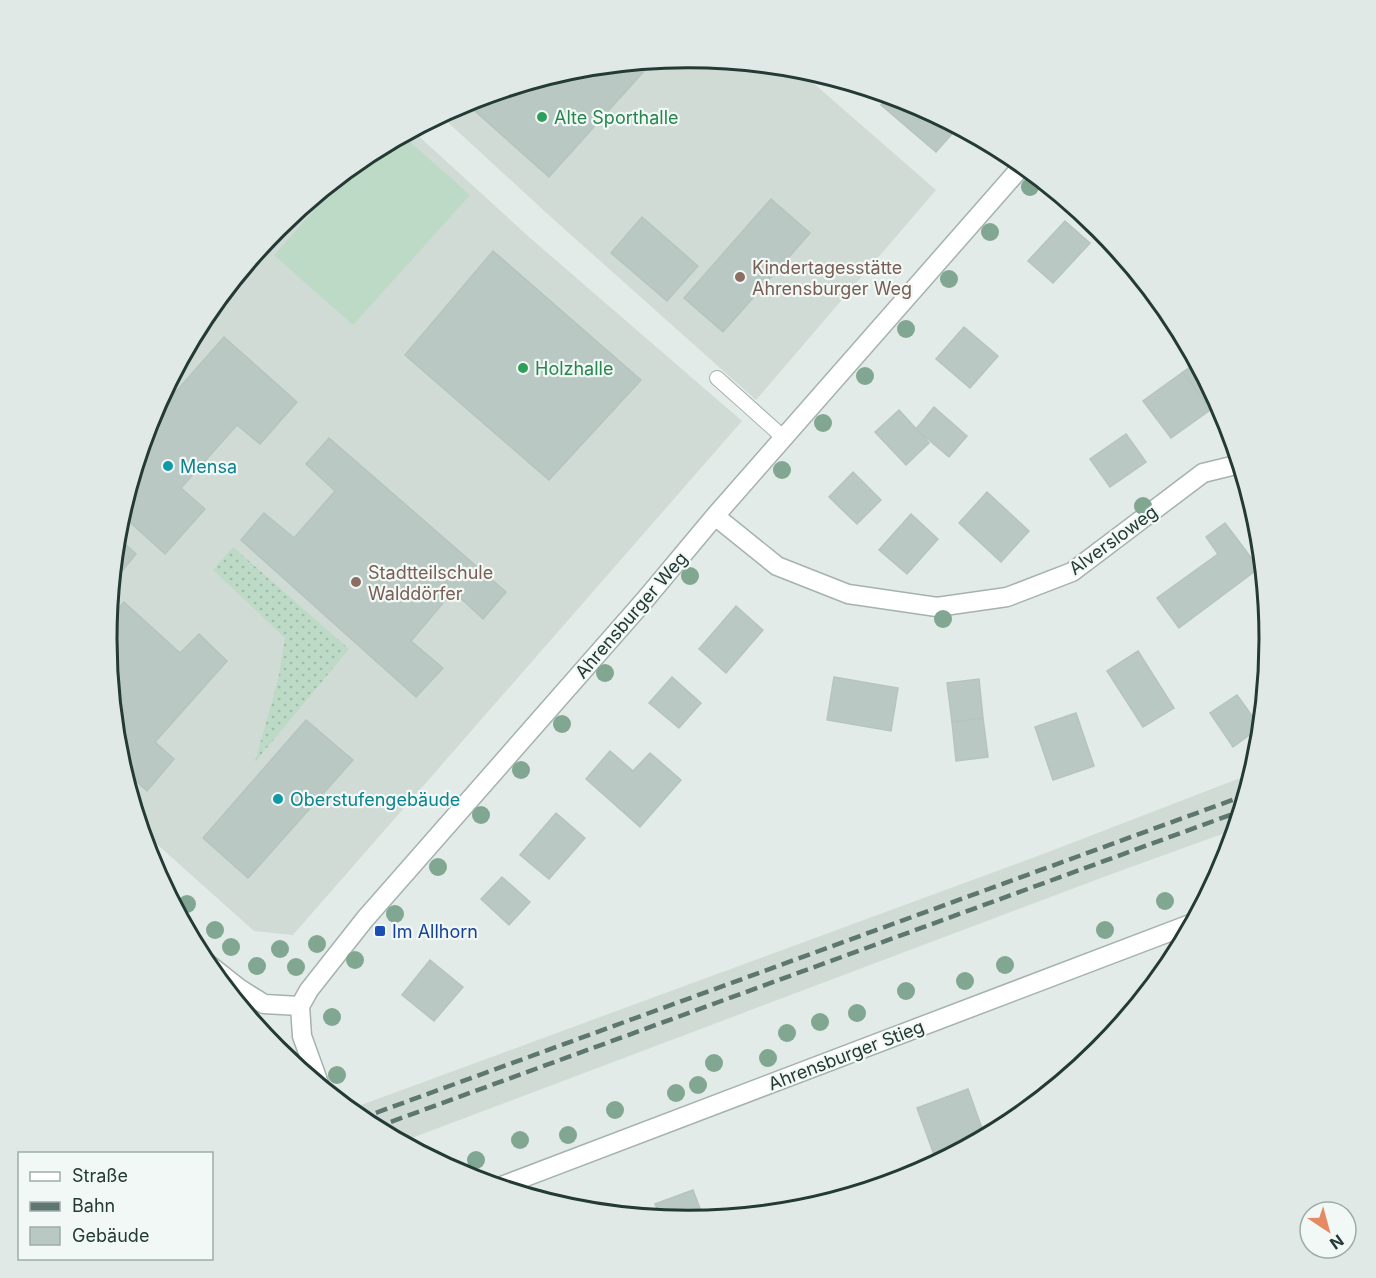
<svg xmlns="http://www.w3.org/2000/svg" width="1376" height="1278" viewBox="0 0 1376 1278" font-family="Inter,sans-serif">
<defs>
<pattern id="garden-dots" width="8" height="8" patternUnits="userSpaceOnUse" patternTransform="scale(1.5)"><rect width="8" height="8" fill="#bddac6"/><path d="M2 2h.1M6 6h.1" fill="none" stroke="#a2bcab" stroke-width="1.8" stroke-linecap="round"/></pattern>
</defs>
<rect width="100%" height="100%" fill="#e2ebe7"/>
<path fill="#d0dbd6" d="M 688,57 L 796,68 L 936,190 L 756,400 L 552,218 L 440,115 L 466,101 L 575,68 Z
M 412,130 L 529,237 L 742,421 L 293,935 L 254,931 L 141,830 L 117,752 L 106,639 L 117,525 L 150,416 L 204,315 L 277,227 L 365,155 Z
M 1253,773 L 1236,829 L 1109,875 L 401,1142 L 367,1124 L 361,1105 L 1051,851 Z"/>
<path fill="url(#garden-dots)" d="M 233,547 L 349,649 L 255,762 L 278,680 L 285,638 L 213,570 Z"/>
<path fill="#bddac6" d="M 402,135 L 470,195 L 353,325 L 274,255 L 360,159 L 365,155 Z"/>
<path fill="#bac8c3" stroke="#b5c4be" stroke-width="1.5" d="M 654,60 L 549,177 L 465,102 L 575,68 Z
M 889,95 L 911,101 L 958,127 L 936,152 L 881,105 Z
M 771,199 L 810,233 L 723,332 L 684,298 Z
M 642,217 L 698,266 L 667,301 L 611,253 Z
M 1065,221 L 1090,243 L 1053,283 L 1028,261 Z
M 493,251 L 641,380 L 549,480 L 405,355 Z
M 964,327 L 998,356 L 970,388 L 936,359 Z
M 224,337 L 297,402 L 260,444 L 237,425 L 181,488 L 205,509 L 165,554 L 121,514 L 149,422 Z
M 1197,362 L 1219,403 L 1210,410 L 1183,372 Z
M 1183,372 L 1210,410 L 1171,438 L 1143,401 Z
M 934,407 L 967,436 L 949,457 L 916,429 Z
M 899,410 L 929,443 L 906,465 L 875,432 Z
M 1126,434 L 1146,462 L 1110,487 L 1090,459 Z
M 329,438 L 506,592 L 483,619 L 453,591 L 411,641 L 443,668 L 416,697 L 241,540 L 264,513 L 294,538 L 335,491 L 306,464 Z
M 853,472 L 881,500 L 857,524 L 829,497 Z
M 987,492 L 1029,531 L 1001,562 L 959,523 Z
M 911,514 L 938,539 L 907,574 L 879,550 Z
M 1225,523 L 1259,568 L 1179,628 L 1157,598 L 1218,554 L 1206,537 Z
M 116,536 L 136,554 L 112,583 Z
M 124,602 L 180,653 L 199,634 L 227,661 L 155,742 L 174,759 L 147,791 L 122,768 L 117,752 L 106,639 L 108,620 Z
M 736,606 L 763,630 L 726,673 L 699,649 Z
M 1138,651 L 1174,708 L 1143,727 L 1107,671 Z
M 672,677 L 701,703 L 679,728 L 649,703 Z
M 834,677 L 898,688 L 891,731 L 827,720 Z
M 979,679 L 983,718 L 952,722 L 947,683 Z
M 1237,695 L 1260,727 L 1233,747 L 1210,713 Z
M 1076,713 L 1094,766 L 1053,780 L 1035,727 Z
M 983,718 L 988,757 L 956,761 L 952,722 Z
M 306,720 L 353,760 L 248,878 L 203,838 Z
M 610,751 L 633,771 L 650,753 L 681,780 L 640,827 L 586,779 Z
M 556,813 L 585,838 L 549,879 L 520,855 Z
M 502,877 L 530,902 L 509,925 L 481,899 Z
M 430,960 L 463,987 L 434,1021 L 402,995 Z
M 968,1089 L 985,1137 L 937,1163 L 917,1108 Z
M 693,1190 L 704,1219 L 688,1221 L 661,1218 L 655,1204 Z"/>
<g fill="none" stroke-linecap="round" stroke-linejoin="round">
<defs>
<path id="lane" d="M 717,378 L 784,438"/>
<path id="street" d="M 715,516 L 777,566 L 848,594 L 937,607 L 1007,597 L 1072,572 L 1203,473 L 1240,464
M 202,959 L 240,989 L 264,1004 L 300,1006
M 320,1086 L 302,1036 L 300,1006 L 309,990 L 365,919 L 644,601 L 715,516 L 1023,165
M 499,1187 L 1193,923"/>
</defs>
<use href="#lane" stroke="#a5b2ae" stroke-width="16"/>
<use href="#street" stroke="#a5b2ae" stroke-width="21"/>
<use href="#lane" stroke="#fff" stroke-width="14"/>
<use href="#street" stroke="#fff" stroke-width="18"/>
<path stroke="#5e7670" stroke-width="4.5" stroke-dasharray="12 6" stroke-linecap="butt" d="M 359,1119 L 1246,795
M 374,1128 L 1241,811"/>
</g>
<g fill="#81a691">
<circle cx="1030" cy="187" r="9"/>
<circle cx="990" cy="232" r="9"/>
<circle cx="949" cy="279" r="9"/>
<circle cx="906" cy="329" r="9"/>
<circle cx="865" cy="376" r="9"/>
<circle cx="823" cy="423" r="9"/>
<circle cx="782" cy="470" r="9"/>
<circle cx="1143" cy="506" r="9"/>
<circle cx="690" cy="576" r="9"/>
<circle cx="943" cy="619" r="9"/>
<circle cx="605" cy="673" r="9"/>
<circle cx="562" cy="724" r="9"/>
<circle cx="521" cy="770" r="9"/>
<circle cx="481" cy="815" r="9"/>
<circle cx="438" cy="867" r="9"/>
<circle cx="1165" cy="901" r="9"/>
<circle cx="187" cy="904" r="9"/>
<circle cx="395" cy="914" r="9"/>
<circle cx="215" cy="930" r="9"/>
<circle cx="1105" cy="930" r="9"/>
<circle cx="317" cy="944" r="9"/>
<circle cx="231" cy="947" r="9"/>
<circle cx="280" cy="949" r="9"/>
<circle cx="355" cy="960" r="9"/>
<circle cx="1005" cy="965" r="9"/>
<circle cx="257" cy="966" r="9"/>
<circle cx="296" cy="967" r="9"/>
<circle cx="965" cy="981" r="9"/>
<circle cx="906" cy="991" r="9"/>
<circle cx="857" cy="1013" r="9"/>
<circle cx="332" cy="1017" r="9"/>
<circle cx="820" cy="1022" r="9"/>
<circle cx="787" cy="1033" r="9"/>
<circle cx="768" cy="1058" r="9"/>
<circle cx="714" cy="1063" r="9"/>
<circle cx="337" cy="1075" r="9"/>
<circle cx="698" cy="1085" r="9"/>
<circle cx="676" cy="1093" r="9"/>
<circle cx="615" cy="1110" r="9"/>
<circle cx="568" cy="1135" r="9"/>
<circle cx="520" cy="1140" r="9"/>
<circle cx="476" cy="1160" r="9"/>
</g>
<g fill="#2e9e5b" stroke="#f2f8f5" stroke-width="2">
<circle cx="542" cy="117" r="6"/>
<circle cx="523" cy="368" r="6"/>
</g>
<g fill="#8d6e63" stroke="#f2f8f5" stroke-width="2">
<circle cx="740" cy="277" r="6"/>
<circle cx="356" cy="582" r="6"/>
</g>
<g fill="#0f9aa8" stroke="#f2f8f5" stroke-width="2">
<circle cx="168" cy="466" r="6"/>
<circle cx="278" cy="799" r="6"/>
</g>
<rect fill="#1a4fb4" stroke="#f2f8f5" stroke-width="2" x="374" y="925" width="12" height="12" rx="3"/>
<g text-anchor="middle" dominant-baseline="central" stroke-width="4.5" stroke-linejoin="round" paint-order="stroke">
<g font-size="18" fill="#27864d" stroke="#f2f8f5" text-anchor="start">
<text x="554" y="117">Alte Sporthalle</text>
<text x="535" y="368">Holzhalle</text>
</g>
<g font-size="18" fill="#785e54" stroke="#f2f8f5" text-anchor="start">
<text x="752" y="267">Kindertagesstätte<tspan x="752" dy="21">Ahrensburger Weg</tspan></text>
<text x="368" y="572">Stadtteilschule<tspan x="368" dy="21">Walddörfer</tspan></text>
</g>
<g font-size="18" fill="#0d838f" stroke="#f2f8f5" text-anchor="start">
<text x="180" y="466">Mensa</text>
<text x="290" y="799">Oberstufengebäude</text>
</g>
<g font-size="18" fill="#233a35" stroke="#f2f8f5">
<text transform="translate(1113 540) rotate(-36)">Alversloweg</text>
<text transform="translate(631 615) rotate(-49)">Ahrensburger Weg</text>
<text transform="translate(846 1055) rotate(-21)">Ahrensburger Stieg</text>
</g>
<g font-size="18" fill="#164399" stroke="#f2f8f5" text-anchor="start">
<text x="392" y="931">Im Allhorn</text>
</g>
</g>
<path d="M0 0H1376V1278H0ZM117 639a571 571 0 1 1 1142 0a571 571 0 1 1-1142 0Z" fill="#e1e9e6" fill-rule="evenodd"/>
<path fill="none" stroke="#233a35" stroke-width="3" d="M117 639a571 571 0 1 1 1142 0a571 571 0 1 1-1142 0Z"/>
<rect x="18" y="1152" width="195" height="108" fill="#f2f8f5" stroke="#9faca8" stroke-width="1.5"/>
<rect x="30" y="1172" width="30" height="9" fill="#ffffff" stroke="#9faca8" stroke-width="1.5"/>
<text x="72" y="1182" font-size="18" fill="#233a35">Straße</text>
<rect x="30" y="1202" width="30" height="9" fill="#5e7670" stroke="#9faca8" stroke-width="1.5"/>
<text x="72" y="1212" font-size="18" fill="#233a35">Bahn</text>
<rect x="30" y="1227" width="30" height="18" fill="#bac8c3" stroke="#9faca8" stroke-width="1.5"/>
<text x="72" y="1242" font-size="18" fill="#233a35">Gebäude</text>
<g transform="translate(1328 1230) rotate(144)"><circle r="28" fill="#f2f8f5" stroke="#9faca8" stroke-width="1.5"/>
<path d="M0-4.5L10 22L0 15L-10 22Z" fill="#e68965"/>
<text y="-9" font-size="16" font-weight="bold" text-anchor="middle" fill="#233a35">N</text>
</g>
</svg>
